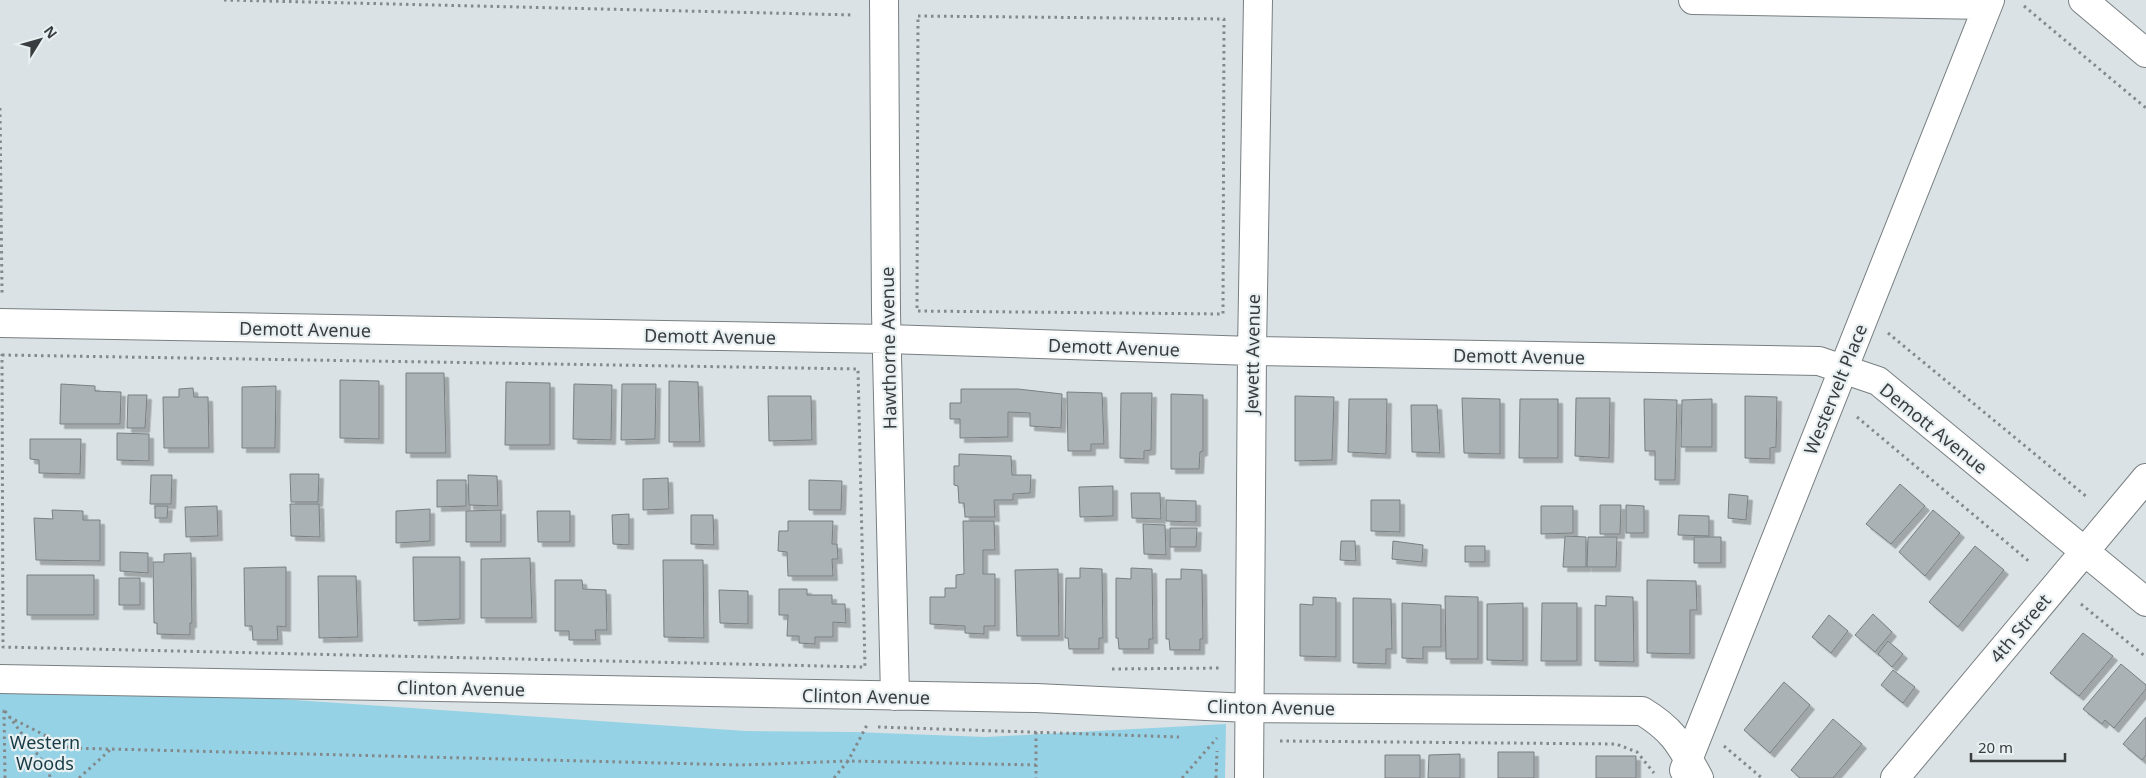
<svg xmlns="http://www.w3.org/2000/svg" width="2146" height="778" viewBox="0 0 2146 778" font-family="'Noto Sans',sans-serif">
<defs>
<filter id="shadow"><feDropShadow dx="4.5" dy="4.5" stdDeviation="0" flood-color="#0004"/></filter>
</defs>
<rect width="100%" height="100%" fill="#dbe2e5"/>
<path fill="#95d2e5" d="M 0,680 L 746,731 L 854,732 L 986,737 L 1226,724 L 1225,778 L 0,778 Z"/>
<path fill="#abb2b5" stroke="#797f81" filter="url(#shadow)" d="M 406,373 L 444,373 L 446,453 L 406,453 Z
M 340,380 L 379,381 L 379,439 L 340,438 Z
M 669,381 L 698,382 L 700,442 L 669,442 Z
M 506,382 L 550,383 L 550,445 L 505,445 Z
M 61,384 L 95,386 L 95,391 L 121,392 L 120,424 L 60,424 Z
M 574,384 L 612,385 L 611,440 L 573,439 Z
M 622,384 L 656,384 L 655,439 L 621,440 Z
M 276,386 L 275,448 L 242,448 L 242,387 Z
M 193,388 L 194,397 L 208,397 L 209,448 L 164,448 L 163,397 L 179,397 L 179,389 Z
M 961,389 L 1018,389 L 1062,394 L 1061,428 L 1030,426 L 1030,413 L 1008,412 L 1008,437 L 960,438 L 960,419 L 950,419 L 950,403 L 961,403 Z
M 1067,392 L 1102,393 L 1104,444 L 1091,444 L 1091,451 L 1068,451 Z
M 1121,393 L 1152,393 L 1151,450 L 1144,451 L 1144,459 L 1120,458 Z
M 1171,394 L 1203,395 L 1203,451 L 1200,452 L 1199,469 L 1171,469 Z
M 128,395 L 147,395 L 145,428 L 127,428 Z
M 768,396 L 811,396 L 812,440 L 769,441 Z
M 1295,396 L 1334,397 L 1332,460 L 1295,461 Z
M 1745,396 L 1777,397 L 1776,447 L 1770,448 L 1770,459 L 1745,458 Z
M 1462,398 L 1500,399 L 1500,454 L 1464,453 Z
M 1576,398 L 1610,398 L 1609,458 L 1575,456 Z
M 1349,399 L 1387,399 L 1386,454 L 1348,452 Z
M 1520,399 L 1558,399 L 1558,458 L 1519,458 Z
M 1644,399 L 1677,400 L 1675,480 L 1655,480 L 1655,451 L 1645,451 Z
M 1712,399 L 1712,447 L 1681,447 L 1682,400 Z
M 1411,405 L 1437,405 L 1440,453 L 1412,452 Z
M 117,433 L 149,434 L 149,461 L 117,460 Z
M 30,439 L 81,439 L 80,474 L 39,473 L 39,460 L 30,459 Z
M 959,454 L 1011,456 L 1012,475 L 1031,475 L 1030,493 L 1013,494 L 1013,500 L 994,500 L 995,517 L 965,517 L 964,503 L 959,503 L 958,486 L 954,485 L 954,466 L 959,466 Z
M 290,474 L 319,474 L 318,502 L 291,502 Z
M 151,475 L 172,475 L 171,504 L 150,504 Z
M 468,475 L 497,476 L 498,506 L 469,505 Z
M 668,478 L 669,509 L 643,510 L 643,479 Z
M 437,480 L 466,480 L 466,506 L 437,507 Z
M 809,480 L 842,481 L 841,510 L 809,510 Z
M 1900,484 L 1925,506 L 1891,544 L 1866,524 Z
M 1113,486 L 1113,516 L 1080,517 L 1079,487 Z
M 1131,493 L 1160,493 L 1161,519 L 1132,518 Z
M 1729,494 L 1748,496 L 1746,520 L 1728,518 Z
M 1166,500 L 1196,501 L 1196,522 L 1166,521 Z
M 1371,500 L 1400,500 L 1400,532 L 1371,531 Z
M 290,504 L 319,504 L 320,537 L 291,536 Z
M 1600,505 L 1621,505 L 1620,534 L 1600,534 Z
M 1626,505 L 1644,506 L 1644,533 L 1626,533 Z
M 155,506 L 168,506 L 167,518 L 155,518 Z
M 217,506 L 218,536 L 186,537 L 185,507 Z
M 1541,506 L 1573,506 L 1573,533 L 1541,534 Z
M 430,509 L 430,541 L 396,543 L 396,511 Z
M 52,510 L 83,511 L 83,520 L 100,520 L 100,561 L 36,560 L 34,518 L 53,519 Z
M 501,510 L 501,542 L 466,542 L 466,511 Z
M 1933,510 L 1960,533 L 1925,576 L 1899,552 Z
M 537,511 L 570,511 L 570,542 L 538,542 Z
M 629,514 L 629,545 L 613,544 L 612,515 Z
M 691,515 L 713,515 L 714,545 L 691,544 Z
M 1679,515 L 1709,516 L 1709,536 L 1678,535 Z
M 788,521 L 833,521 L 832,544 L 837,544 L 838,559 L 832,559 L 833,576 L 788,576 L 787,552 L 778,551 L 779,531 L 788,531 Z
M 963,521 L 994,521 L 995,550 L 983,550 L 983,574 L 995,574 L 995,626 L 984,626 L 984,634 L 965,633 L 965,626 L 930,624 L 930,597 L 945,597 L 945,588 L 956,588 L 956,575 L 964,574 Z
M 1143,524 L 1165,525 L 1166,555 L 1144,554 Z
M 1170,528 L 1197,528 L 1196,547 L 1170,547 Z
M 1565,536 L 1586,537 L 1586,567 L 1563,567 Z
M 1588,537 L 1617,537 L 1616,567 L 1587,567 Z
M 1694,537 L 1721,537 L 1721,563 L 1694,563 Z
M 1341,541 L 1355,541 L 1356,561 L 1340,560 Z
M 1393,541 L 1423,545 L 1422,562 L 1392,559 Z
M 1465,546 L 1485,546 L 1485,562 L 1465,562 Z
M 1975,546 L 2004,570 L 1958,627 L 1929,602 Z
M 120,552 L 148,553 L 148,573 L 120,571 Z
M 191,553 L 192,623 L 190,623 L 190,635 L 157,634 L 157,623 L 154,623 L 153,562 L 164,562 L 164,554 Z
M 413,557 L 460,557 L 460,619 L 414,621 Z
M 530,558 L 532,618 L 481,618 L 481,559 Z
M 663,560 L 703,560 L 704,638 L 664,637 Z
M 286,567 L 286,627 L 277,626 L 278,640 L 253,640 L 252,626 L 245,626 L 244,568 Z
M 1080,568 L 1102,569 L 1103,638 L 1099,638 L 1099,649 L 1069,649 L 1068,638 L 1065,638 L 1066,578 L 1080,578 Z
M 1131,568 L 1152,569 L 1153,639 L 1149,639 L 1149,649 L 1119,649 L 1118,638 L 1116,638 L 1116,578 L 1131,579 Z
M 1058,569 L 1059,636 L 1017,636 L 1015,570 Z
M 1181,569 L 1202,570 L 1203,639 L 1200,639 L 1200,650 L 1170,650 L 1169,639 L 1166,639 L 1166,579 L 1181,579 Z
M 27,575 L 94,575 L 94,615 L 27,615 Z
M 318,576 L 356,576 L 358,637 L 319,638 Z
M 119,578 L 140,578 L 140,605 L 119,605 Z
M 555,580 L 582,580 L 583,589 L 606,590 L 607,630 L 595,630 L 596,640 L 569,640 L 569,631 L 555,631 Z
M 1647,580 L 1696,581 L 1697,610 L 1690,610 L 1690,654 L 1647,653 Z
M 779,589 L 807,589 L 807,595 L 832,595 L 832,604 L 845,604 L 846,623 L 833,622 L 833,637 L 815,637 L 815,644 L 799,643 L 799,636 L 787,636 L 788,615 L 779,615 Z
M 719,590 L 748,591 L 748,624 L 720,623 Z
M 1445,596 L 1478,597 L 1478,659 L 1446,659 Z
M 1606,596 L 1633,597 L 1634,662 L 1595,661 L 1595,605 L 1606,606 Z
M 1313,597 L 1336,598 L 1336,657 L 1300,656 L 1300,604 L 1313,605 Z
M 1353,598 L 1391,599 L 1392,649 L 1386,649 L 1386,664 L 1353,663 Z
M 1402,603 L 1441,605 L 1441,647 L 1423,647 L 1423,659 L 1402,658 Z
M 1523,603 L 1523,661 L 1487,660 L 1487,604 Z
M 1542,603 L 1577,603 L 1577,661 L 1541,661 Z
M 1873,614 L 1892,632 L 1875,652 L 1855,635 Z
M 1829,615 L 1848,631 L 1831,653 L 1812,637 Z
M 2083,633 L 2113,656 L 2079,696 L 2050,673 Z
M 1888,641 L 1903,654 L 1892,667 L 1878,654 Z
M 2121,664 L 2146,685 L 2146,689 L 2114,728 L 2105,720 L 2102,724 L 2083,709 Z
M 1893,670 L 1915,687 L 1903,703 L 1881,685 Z
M 1784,682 L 1810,705 L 1770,753 L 1744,730 Z
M 2146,717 L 2146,755 L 2142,760 L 2123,744 Z
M 1833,719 L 1862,744 L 1833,778 L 1800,778 L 1791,770 Z
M 1498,752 L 1534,752 L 1534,778 L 1498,778 Z
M 1460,754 L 1460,778 L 1428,778 L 1429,755 Z
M 1385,755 L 1420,755 L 1420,778 L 1385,778 Z
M 1596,756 L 1636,756 L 1636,778 L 1596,778 Z"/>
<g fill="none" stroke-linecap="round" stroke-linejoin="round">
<defs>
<path id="minor" d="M 884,0 L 886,312 L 895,696
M 1693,0 L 1988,5
M 2083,0 L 2146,53
M 0,323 L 887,339 L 1252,351 L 1819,361 L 1878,381 L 2146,602
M 0,679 L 1036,698 L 1249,708 L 1642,711 C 1675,731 1681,746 1699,778
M 1684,770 L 1990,0
M 1249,778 L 1252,351 L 1258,0
M 1895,778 L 2146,478"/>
</defs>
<use href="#minor" stroke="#787f81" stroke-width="30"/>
<path stroke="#83888a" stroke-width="3" stroke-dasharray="2.5 4" stroke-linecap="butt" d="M 224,0 L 854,15
M 2024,6 L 2146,108
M 918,16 L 1224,19 L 1223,314 L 917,311 Z
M 0,108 L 2,293 L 5,293
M 1888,333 L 2087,497
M 2,355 L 858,369 L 865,667 L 3,647 Z
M 1857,417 L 2031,563
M 2081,604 L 2146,657
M 1112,669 L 1219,668
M 5,711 L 49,770 L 50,778
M 9,717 L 70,748 L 741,765 L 848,761 L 867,725
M 878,727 L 1179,737
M 1036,732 L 1036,778
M 1280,741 L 1616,744 L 1637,752 L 1654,773
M 1724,746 L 1762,778
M 5,778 L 4,711 L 6,711
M 79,778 L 110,750
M 834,778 L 848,761 L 1036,765
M 1182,778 L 1217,738
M 1216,778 L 1217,751"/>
<use href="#minor" stroke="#fff" stroke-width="28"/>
</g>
<g text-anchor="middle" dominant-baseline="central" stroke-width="4.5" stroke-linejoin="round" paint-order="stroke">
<g font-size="18" fill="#3a3d3e" stroke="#e8f0f2">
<text transform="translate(305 329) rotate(1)">Demott Avenue</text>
<text transform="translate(710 336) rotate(1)">Demott Avenue</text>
<text transform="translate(1114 347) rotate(2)">Demott Avenue</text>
<text transform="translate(888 348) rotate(-91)">Hawthorne Avenue</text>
<text transform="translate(1252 354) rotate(-89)">Jewett Avenue</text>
<text transform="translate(1519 356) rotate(1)">Demott Avenue</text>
<text transform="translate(1835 389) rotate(-68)">Westervelt Place</text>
<text transform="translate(1934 428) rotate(39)">Demott Avenue</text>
<text transform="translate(2020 628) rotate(-50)">4th Street</text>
<text transform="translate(461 688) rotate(1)">Clinton Avenue</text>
<text transform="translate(866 696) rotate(1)">Clinton Avenue</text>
<text transform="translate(1271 707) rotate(1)">Clinton Avenue</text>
</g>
<g font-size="18" fill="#183b45" stroke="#e8f0f2">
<text x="45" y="742">Western<tspan x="45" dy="21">Woods</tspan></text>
</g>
</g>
<g transform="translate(40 40) rotate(53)" stroke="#e8f0f2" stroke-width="4" paint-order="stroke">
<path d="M0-4L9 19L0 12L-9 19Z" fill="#3a3d3e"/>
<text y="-8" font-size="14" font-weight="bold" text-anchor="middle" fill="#3a3d3e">N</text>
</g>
<path d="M1971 753v8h94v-8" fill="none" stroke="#3a3d3e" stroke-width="2.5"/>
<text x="1978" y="753" font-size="15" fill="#3a3d3e" stroke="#e8f0f2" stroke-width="4" paint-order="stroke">20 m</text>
</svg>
